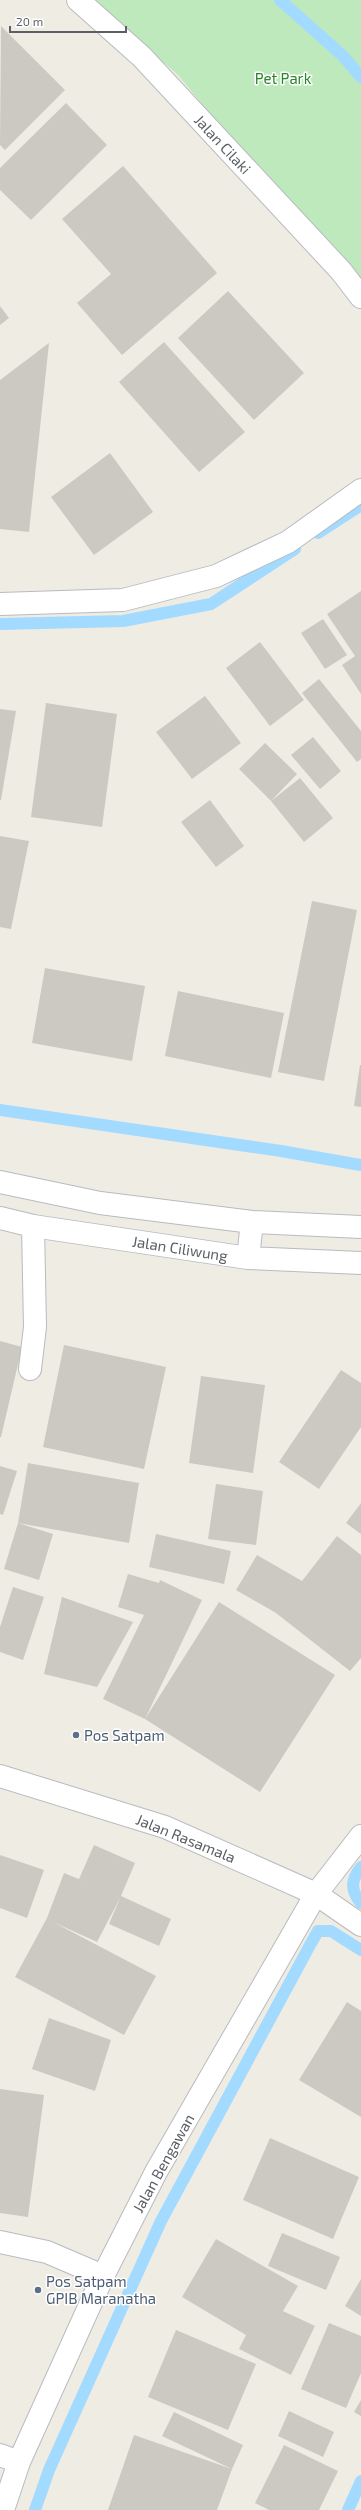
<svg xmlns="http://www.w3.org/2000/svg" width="361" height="2510" viewBox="0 0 361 2510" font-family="'Exo 2',sans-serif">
<rect width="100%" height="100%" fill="#efece3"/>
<path fill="#bee9bc" d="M 93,0 L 361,0 L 361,295 L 178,75 Z"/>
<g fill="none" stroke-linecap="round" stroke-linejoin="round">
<path stroke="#a3daff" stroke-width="12" d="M 280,0 L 343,56 L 361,77
M 318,533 L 361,505
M 0,624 L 123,621 L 211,604 L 295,549
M 0,1110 L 281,1151 L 361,1165
M 361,1867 C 351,1880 350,1890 361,1903
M 35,2510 L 49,2470 L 161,2221 L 310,1945 L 318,1931 L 331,1931 L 361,1950
M 348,2510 L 361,2481"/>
</g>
<path fill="#ccc9c2" d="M 1,26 L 65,90 L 5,150 L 0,145 Z
M 66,103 L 107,145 L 31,220 L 0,190 L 0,168 Z
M 123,166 L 217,273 L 122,355 L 77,303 L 111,274 L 62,219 Z
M 228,291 L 304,373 L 254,420 L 178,338 Z
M 0,306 L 9,318 L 0,325 Z
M 164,342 L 245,432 L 199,472 L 119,382 Z
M 49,343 L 29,532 L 0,529 L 0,380 Z
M 110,453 L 153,512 L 94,555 L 51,497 Z
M 361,591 L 361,694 L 342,665 L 355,656 L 327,614 Z
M 323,619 L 347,655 L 325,669 L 301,633 Z
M 260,642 L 304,700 L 270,726 L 226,668 Z
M 319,679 L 361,731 L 361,759 L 357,762 L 302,693 Z
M 205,696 L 241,743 L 192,779 L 156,732 Z
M 46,703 L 117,714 L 102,827 L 31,817 Z
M 0,709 L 16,711 L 1,800 L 0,800 Z
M 313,737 L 341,771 L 320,789 L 291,755 Z
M 265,743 L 297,774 L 271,801 L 239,769 Z
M 300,778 L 333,818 L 304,842 L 271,801 Z
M 210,800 L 244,846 L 216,867 L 181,822 Z
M 0,836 L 29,841 L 11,929 L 0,927 Z
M 312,901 L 357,910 L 324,1081 L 278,1072 Z
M 45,968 L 145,986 L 132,1061 L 32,1043 Z
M 178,991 L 284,1013 L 271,1078 L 165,1056 Z
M 360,1065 L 361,1065 L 361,1107 L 354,1106 Z
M 0,1341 L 22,1347 L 1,1437 L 0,1437 Z
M 64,1345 L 166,1367 L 144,1469 L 43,1447 Z
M 341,1370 L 361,1383 L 361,1427 L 319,1489 L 279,1462 Z
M 201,1376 L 265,1385 L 253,1473 L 189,1463 Z
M 28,1463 L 139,1483 L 129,1543 L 18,1523 Z
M 0,1466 L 17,1471 L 3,1515 L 0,1514 Z
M 216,1484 L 263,1491 L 256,1545 L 208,1539 Z
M 361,1503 L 361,1534 L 346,1523 Z
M 18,1523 L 53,1534 L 39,1580 L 4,1569 Z
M 156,1534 L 231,1551 L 224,1584 L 149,1567 Z
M 337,1536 L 361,1555 L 361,1658 L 350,1671 L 276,1613 L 236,1590 L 257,1555 L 302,1581 Z
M 128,1574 L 159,1583 L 160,1580 L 202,1600 L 145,1719 L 103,1699 L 144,1615 L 118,1607 Z
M 13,1587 L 44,1597 L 23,1660 L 0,1652 L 0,1627 Z
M 62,1597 L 133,1622 L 97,1687 L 44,1674 Z
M 219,1602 L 335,1675 L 260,1792 L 145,1719 Z
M 94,1845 L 135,1863 L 121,1896 L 171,1919 L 159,1946 L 109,1924 L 120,1898 L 97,1942 L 53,1922 L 156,1976 L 124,2035 L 15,1977 L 47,1918 L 64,1873 L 91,1884 L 79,1879 Z
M 0,1855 L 44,1870 L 27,1918 L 0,1908 Z
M 347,2002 L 361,2011 L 361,2117 L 299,2080 Z
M 49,2018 L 111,2040 L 95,2091 L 32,2069 Z
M 0,2089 L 44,2095 L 28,2217 L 0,2213 Z
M 270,2138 L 359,2177 L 333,2239 L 243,2200 Z
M 282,2233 L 340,2257 L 326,2290 L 268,2266 Z
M 216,2239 L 298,2286 L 283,2311 L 315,2326 L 291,2375 L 239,2349 L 246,2335 L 182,2297 Z
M 361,2279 L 361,2316 L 345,2306 Z
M 329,2323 L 361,2336 L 361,2373 L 346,2408 L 301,2389 Z
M 176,2330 L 256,2364 L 228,2430 L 148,2397 Z
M 361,2400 L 361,2416 L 354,2412 Z
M 289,2411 L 334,2432 L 323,2457 L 278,2436 Z
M 174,2412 L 243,2445 L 232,2469 L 162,2436 Z
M 134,2435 L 232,2469 L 217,2510 L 108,2510 Z
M 284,2445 L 338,2471 L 319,2510 L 269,2510 L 255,2503 Z"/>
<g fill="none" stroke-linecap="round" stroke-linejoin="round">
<defs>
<path id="service" d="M 30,1369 L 35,1327 L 33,1226
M 0,2242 L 47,2252 L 103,2276"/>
<path id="minor" d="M 0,604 L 123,600 L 216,576 L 288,542 L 361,490
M 0,1776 L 165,1827 L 316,1894 L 361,1925"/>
<path id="tertiary" d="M 78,0 L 142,57 L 341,271 L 361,297
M 0,1182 L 100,1203 L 252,1222 L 361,1227
M 0,1218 L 33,1226 L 248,1258 L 361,1263
M 248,1258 L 252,1222
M 0,2455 L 19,2462
M 3,2510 L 19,2462 L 103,2276 L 156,2172 L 316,1894 L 361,1836"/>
</defs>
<use href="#service" stroke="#b8bbc0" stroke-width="24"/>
<use href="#minor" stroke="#b8bbc0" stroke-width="24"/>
<use href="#tertiary" stroke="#b8bbc0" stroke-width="24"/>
<use href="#service" stroke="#fff" stroke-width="22"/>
<use href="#minor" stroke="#fff" stroke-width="22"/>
<use href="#tertiary" stroke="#fff" stroke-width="22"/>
</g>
<g fill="#5c6f8a" stroke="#fff" stroke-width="1.5">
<circle cx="76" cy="1735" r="4"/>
<circle cx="38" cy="2290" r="4"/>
</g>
<g text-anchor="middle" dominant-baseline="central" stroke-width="3" stroke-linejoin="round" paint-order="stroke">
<g font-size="15" fill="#2c832d" stroke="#fff">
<text x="283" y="78">Pet Park</text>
</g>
<g font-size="15" fill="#5b6065" stroke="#fff">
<text transform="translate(223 144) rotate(47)">Jalan Cilaki</text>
<text transform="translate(180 1248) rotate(9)">Jalan Ciliwung</text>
<text transform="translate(186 1838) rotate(22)">Jalan Rasamala</text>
<text transform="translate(163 2163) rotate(-61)">Jalan Bengawan</text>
</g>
<g font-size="15" fill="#4e5e75" stroke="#fff" text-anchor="start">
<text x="84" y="1735">Pos Satpam</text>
<text x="46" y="2281">Pos Satpam<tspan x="46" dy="17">GPIB Maranatha</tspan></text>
</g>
</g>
<path d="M10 26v6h116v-6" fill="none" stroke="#5b6065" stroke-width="2"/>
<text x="16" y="26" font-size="12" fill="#5b6065" stroke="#ffffff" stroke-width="3" paint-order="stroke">20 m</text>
</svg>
